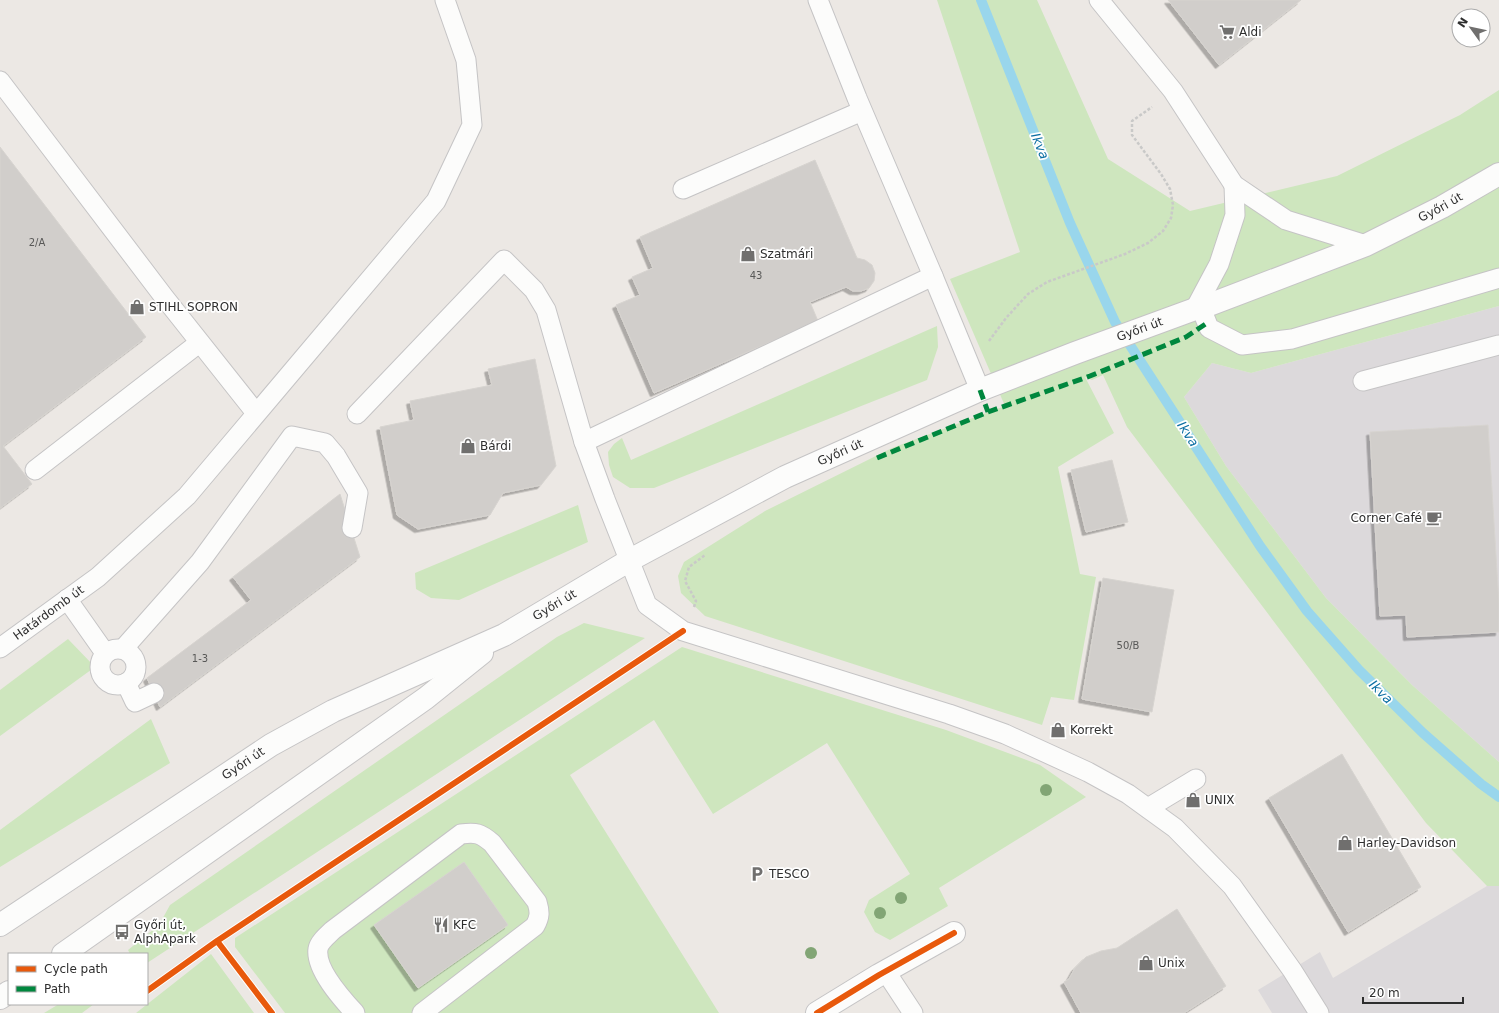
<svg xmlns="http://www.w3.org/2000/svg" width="1499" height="1013" viewBox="0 0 1499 1013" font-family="'DejaVu Sans',sans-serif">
<defs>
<filter id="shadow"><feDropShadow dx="-3.5" dy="3.5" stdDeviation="0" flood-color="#0004"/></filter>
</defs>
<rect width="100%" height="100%" fill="#ece8e4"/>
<path fill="#dcd9db" d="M 1499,306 L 1499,762 L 1412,685 L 1326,598 L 1226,466 L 1184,397 L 1212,363 L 1251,373 Z
M 1487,886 L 1499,886 L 1499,1013 L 1272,1013 L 1258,990 L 1320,952 L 1333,978 Z"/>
<path fill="#cee6be" d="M 937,0 L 1037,0 L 1108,159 L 1190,211 L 1337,176 L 1460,115 L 1499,90 L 1499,306 L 1251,373 L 1212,363 L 1184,397 L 1226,466 L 1326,598 L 1412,685 L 1499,762 L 1499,886 L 1487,886 L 1426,823 L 1127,427 L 1103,375 L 1092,380 L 1085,377 L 1114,433 L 1058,467 L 1080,574 L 1096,577 L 1074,700 L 1051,697 L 1042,725 L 705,616 L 681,593 L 678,576 L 684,562 L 765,511 L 892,448 L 1005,406 L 950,279 L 1020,252 Z
M 937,326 L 938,347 L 927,380 L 654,488 L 630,488 L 613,477 L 609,465 L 608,452 L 614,444 L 622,438 L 631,460 Z
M 578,505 L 588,542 L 459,600 L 431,598 L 416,589 L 415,573 Z
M 584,623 L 645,638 L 147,963 L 147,954 L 130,954 L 128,950 L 159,925 L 170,905 L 557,637 Z
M 68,639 L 95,667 L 0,736 L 0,690 Z
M 682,647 L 946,730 L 1040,765 L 1086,797 L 939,888 L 948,906 L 890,940 L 875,932 L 864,912 L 869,900 L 910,874 L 827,743 L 713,814 L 654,720 L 570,775 L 719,1013 L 285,1013 L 235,947 L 235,938 Z
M 151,719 L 170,763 L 0,867 L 0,830 Z
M 211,954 L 254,1013 L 136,1013 Z
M 59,1004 L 94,1004 L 82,1013 L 44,1013 Z"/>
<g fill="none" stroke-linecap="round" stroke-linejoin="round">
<path stroke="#99d6ec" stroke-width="10" d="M 981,0 L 1070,223 L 1115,322 L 1260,546 L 1307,611 L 1359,670 L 1423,733 L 1481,784 L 1499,797"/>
</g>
<path fill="#d1cecb" stroke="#d7d4d0" filter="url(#shadow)" d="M 1168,0 L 1301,0 L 1219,65 Z
M 0,147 L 146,337 L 3,446 L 32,484 L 0,508 Z
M 815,160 L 857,258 L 865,260 L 872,265 L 875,273 L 874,281 L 869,288 L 861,291 L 853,291 L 846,287 L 810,302 L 818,321 L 654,393 L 616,305 L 640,295 L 632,277 L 653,268 L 640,237 Z
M 535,359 L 556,466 L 541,485 L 503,493 L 490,515 L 418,529 L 397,515 L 380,427 L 414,420 L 410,401 L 492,385 L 488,369 Z
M 1488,425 L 1499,603 L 1499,632 L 1407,637 L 1406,615 L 1380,616 L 1370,432 Z
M 1112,460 L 1128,522 L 1086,532 L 1071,470 Z
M 340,494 L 360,557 L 160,707 L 147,678 L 251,600 L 233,577 Z
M 1103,578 L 1174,590 L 1152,712 L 1082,699 Z
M 1342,754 L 1421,887 L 1348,932 L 1269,798 Z
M 464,862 L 508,925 L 418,988 L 374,925 Z
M 1177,909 L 1226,986 L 1184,1013 L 1081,1013 L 1064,982 L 1069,979 L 1075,968 L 1086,957 L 1101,951 L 1117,948 Z"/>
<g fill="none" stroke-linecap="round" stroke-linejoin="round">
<defs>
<g id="service">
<path d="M 1099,0 L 1173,91 L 1234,185 L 1286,220 L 1366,245"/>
<path d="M 0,81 L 164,297 L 256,413"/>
<path d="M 683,189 L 862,111"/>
<path d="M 933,276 L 980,390"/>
<path d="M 1201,308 L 1209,328 L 1242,345 L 1292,339 L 1499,278"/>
<path d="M 1195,309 L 1219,264 L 1235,215 L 1234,185"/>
<path d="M 1363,381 L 1499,345"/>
<path d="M 357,414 L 504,260 L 534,290 L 546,310 L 584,442 L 605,499 L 647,605 L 683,631 L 949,714 L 1005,734 L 1088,772 L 1128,794 L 1175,828 L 1232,886 L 1292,970 L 1319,1013"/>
<path d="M 584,442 L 933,276 L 857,98 L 818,0"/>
<path d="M 35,470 L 199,343"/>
<path d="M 67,599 L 105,653"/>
<path id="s1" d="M 0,648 L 98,577 L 187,496 L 436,201 L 472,125 L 466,60 L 445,0"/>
<circle cx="118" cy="667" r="18"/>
<path d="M 123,649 L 200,562 L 292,436 L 325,443 L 336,456 L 358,493 L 352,528"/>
<path d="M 126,683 L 135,702 L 154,693"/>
<path d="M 1148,808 L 1196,779"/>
<path d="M 886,972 L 913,1013"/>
<path d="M 355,1013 C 342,999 315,969 318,949 C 319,942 328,935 333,930 L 461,834 C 476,832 480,833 492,843 L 537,902 C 540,912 540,917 535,926 L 422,1013"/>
</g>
<path id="minor" d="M 817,1013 L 879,975 L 954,933"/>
<g id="secondary">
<path id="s2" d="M 1201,308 L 1366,245 L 1442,207 L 1499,174"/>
<path id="s3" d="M 0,925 L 271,745 L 333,711 L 504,635 L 630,560 L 785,477 L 980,390 L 1075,353 L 1195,309"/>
<path d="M 63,954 L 426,698 L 482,653"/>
<path d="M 0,998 L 9,992"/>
</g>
</defs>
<use href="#service" stroke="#c5c4c5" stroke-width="21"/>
<use href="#minor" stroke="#c5c4c5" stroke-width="24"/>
<use href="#secondary" stroke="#c5c4c5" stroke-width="24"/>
<path stroke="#c9c9c8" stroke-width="2.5" stroke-dasharray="3 2" stroke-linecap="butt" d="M 989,341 L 1006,318 L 1028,294 L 1047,282 L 1125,254 L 1148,243 L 1163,231 L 1171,218 L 1173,205 L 1170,189 L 1161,174 L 1132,135 L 1132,121 L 1152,107
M 694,607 L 696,601 L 685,581 L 689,567 L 705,555"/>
<use href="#service" stroke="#fcfcfb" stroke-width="19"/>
<use href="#minor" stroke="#fcfcfb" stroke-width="22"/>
<use href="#secondary" stroke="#fcfcfb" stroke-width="22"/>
<path stroke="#00873e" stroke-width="5" stroke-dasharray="10 5" stroke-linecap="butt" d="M 980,390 L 988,412
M 877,458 L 988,412 L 1090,376 L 1186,337 L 1207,323"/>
<defs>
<path id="cycleway" d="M 217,941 L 272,1013
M 147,991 L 217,941 L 683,631
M 817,1013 L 879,975 L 954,933"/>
</defs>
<use href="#cycleway" stroke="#fff" stroke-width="8"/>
<use href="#cycleway" stroke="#e8590c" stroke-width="6"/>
</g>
<g fill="#82a575">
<circle cx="1046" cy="790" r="6"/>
<circle cx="901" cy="898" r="6"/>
<circle cx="880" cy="913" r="6"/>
<circle cx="811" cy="953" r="6"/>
</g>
<defs>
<symbol id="supermarket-bare" viewBox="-9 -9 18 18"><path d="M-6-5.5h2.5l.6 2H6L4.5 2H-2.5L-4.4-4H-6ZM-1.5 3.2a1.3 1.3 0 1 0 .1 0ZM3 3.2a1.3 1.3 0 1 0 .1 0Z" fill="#706f6e" stroke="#fff" stroke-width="2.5" paint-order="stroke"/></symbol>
<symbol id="shop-bare" viewBox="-9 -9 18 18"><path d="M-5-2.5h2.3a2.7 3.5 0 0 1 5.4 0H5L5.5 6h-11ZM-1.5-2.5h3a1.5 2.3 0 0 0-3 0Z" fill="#706f6e" stroke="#fff" stroke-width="2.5" paint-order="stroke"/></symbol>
<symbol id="cafe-bare" viewBox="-9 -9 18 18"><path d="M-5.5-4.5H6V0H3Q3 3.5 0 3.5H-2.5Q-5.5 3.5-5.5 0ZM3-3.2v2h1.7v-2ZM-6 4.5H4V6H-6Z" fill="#706f6e" stroke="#fff" stroke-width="2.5" paint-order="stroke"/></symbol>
<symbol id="parking-bare" viewBox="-9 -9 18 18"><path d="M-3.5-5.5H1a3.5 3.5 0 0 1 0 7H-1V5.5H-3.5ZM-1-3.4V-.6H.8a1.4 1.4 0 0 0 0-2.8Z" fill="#706f6e" stroke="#fff" stroke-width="2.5" paint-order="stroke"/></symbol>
<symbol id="restaurant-bare" viewBox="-9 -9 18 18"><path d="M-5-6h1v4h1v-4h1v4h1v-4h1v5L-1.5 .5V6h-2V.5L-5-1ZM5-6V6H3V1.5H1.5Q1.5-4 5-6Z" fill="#706f6e" stroke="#fff" stroke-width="2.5" paint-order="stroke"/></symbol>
<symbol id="bus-bare" viewBox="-9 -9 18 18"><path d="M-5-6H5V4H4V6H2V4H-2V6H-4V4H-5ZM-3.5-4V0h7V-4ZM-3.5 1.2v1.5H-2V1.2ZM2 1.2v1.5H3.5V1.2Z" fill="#706f6e" stroke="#fff" stroke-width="2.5" paint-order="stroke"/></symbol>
</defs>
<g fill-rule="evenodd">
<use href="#supermarket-bare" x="1216" y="21" width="22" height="22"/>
<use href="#shop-bare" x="737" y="243" width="22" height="22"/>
<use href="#shop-bare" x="126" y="296" width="22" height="22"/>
<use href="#shop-bare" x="457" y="435" width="22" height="22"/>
<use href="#cafe-bare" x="1423" y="507" width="22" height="22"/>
<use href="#shop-bare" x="1047" y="719" width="22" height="22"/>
<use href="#shop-bare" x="1182" y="789" width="22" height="22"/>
<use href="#shop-bare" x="1334" y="832" width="22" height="22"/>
<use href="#parking-bare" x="746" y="863" width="22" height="22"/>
<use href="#restaurant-bare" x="430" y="914" width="22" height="22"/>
<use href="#bus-bare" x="111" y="921" width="22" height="22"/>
<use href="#shop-bare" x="1135" y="952" width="22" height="22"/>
</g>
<g text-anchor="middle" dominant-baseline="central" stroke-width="3.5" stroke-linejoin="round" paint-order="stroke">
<g font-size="10" fill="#585857">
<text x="37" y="242">2/A</text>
<text x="756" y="275">43</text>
<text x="1128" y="645">50/B</text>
<text x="200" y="658">1-3</text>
</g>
<g font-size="12" fill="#2e2e2e" stroke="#fff" text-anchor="start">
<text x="1239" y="32">Aldi</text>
<text x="760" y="254">Szatmári</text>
<text x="149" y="307">STIHL SOPRON</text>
<text x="480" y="446">Bárdi</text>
<text x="1422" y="518" text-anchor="end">Corner Café</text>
<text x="1070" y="730">Korrekt</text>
<text x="1205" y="800">UNIX</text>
<text x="1357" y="843">Harley-Davidson</text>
<text x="769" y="874">TESCO</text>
<text x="134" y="925">Győri út,<tspan x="134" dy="14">AlphApark</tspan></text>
<text x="453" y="925">KFC</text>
<text x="1158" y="963">Unix</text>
</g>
<g font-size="12" fill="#2e2e2e" stroke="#fff">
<text stroke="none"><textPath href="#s2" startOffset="260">Győri út</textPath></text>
<text stroke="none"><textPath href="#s3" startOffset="1290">Győri út</textPath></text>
<text stroke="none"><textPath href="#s3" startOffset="966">Győri út</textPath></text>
<text stroke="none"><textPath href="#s3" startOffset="642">Győri út</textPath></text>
<text stroke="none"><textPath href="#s1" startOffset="60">Határdomb út</textPath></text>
<text stroke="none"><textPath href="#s3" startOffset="292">Győri út</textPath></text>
</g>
<g font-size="13" font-style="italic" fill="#0d6fa3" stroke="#fff">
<text transform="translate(1040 146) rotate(68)">Ikva</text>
<text transform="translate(1188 434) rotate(57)">Ikva</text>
<text transform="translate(1381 692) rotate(45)">Ikva</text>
</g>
</g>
<rect x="8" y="953" width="140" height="52" fill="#ffffff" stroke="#ababab"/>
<rect x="16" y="966" width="20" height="6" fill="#e8590c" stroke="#ababab"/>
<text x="44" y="973" font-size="12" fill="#2e2e2e">Cycle path</text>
<rect x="16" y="986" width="20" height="6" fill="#00873e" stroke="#ababab"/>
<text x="44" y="993" font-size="12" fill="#2e2e2e">Path</text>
<g transform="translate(1471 28) rotate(303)"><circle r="19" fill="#ffffff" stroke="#ababab"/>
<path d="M0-3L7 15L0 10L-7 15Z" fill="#706f6e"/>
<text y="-6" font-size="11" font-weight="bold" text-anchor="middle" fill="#2e2e2e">N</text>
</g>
<path d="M1363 997v6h100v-6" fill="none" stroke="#2e2e2e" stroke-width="2"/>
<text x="1369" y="997" font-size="12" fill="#2e2e2e" stroke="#ffffff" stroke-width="3" paint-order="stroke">20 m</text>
</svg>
